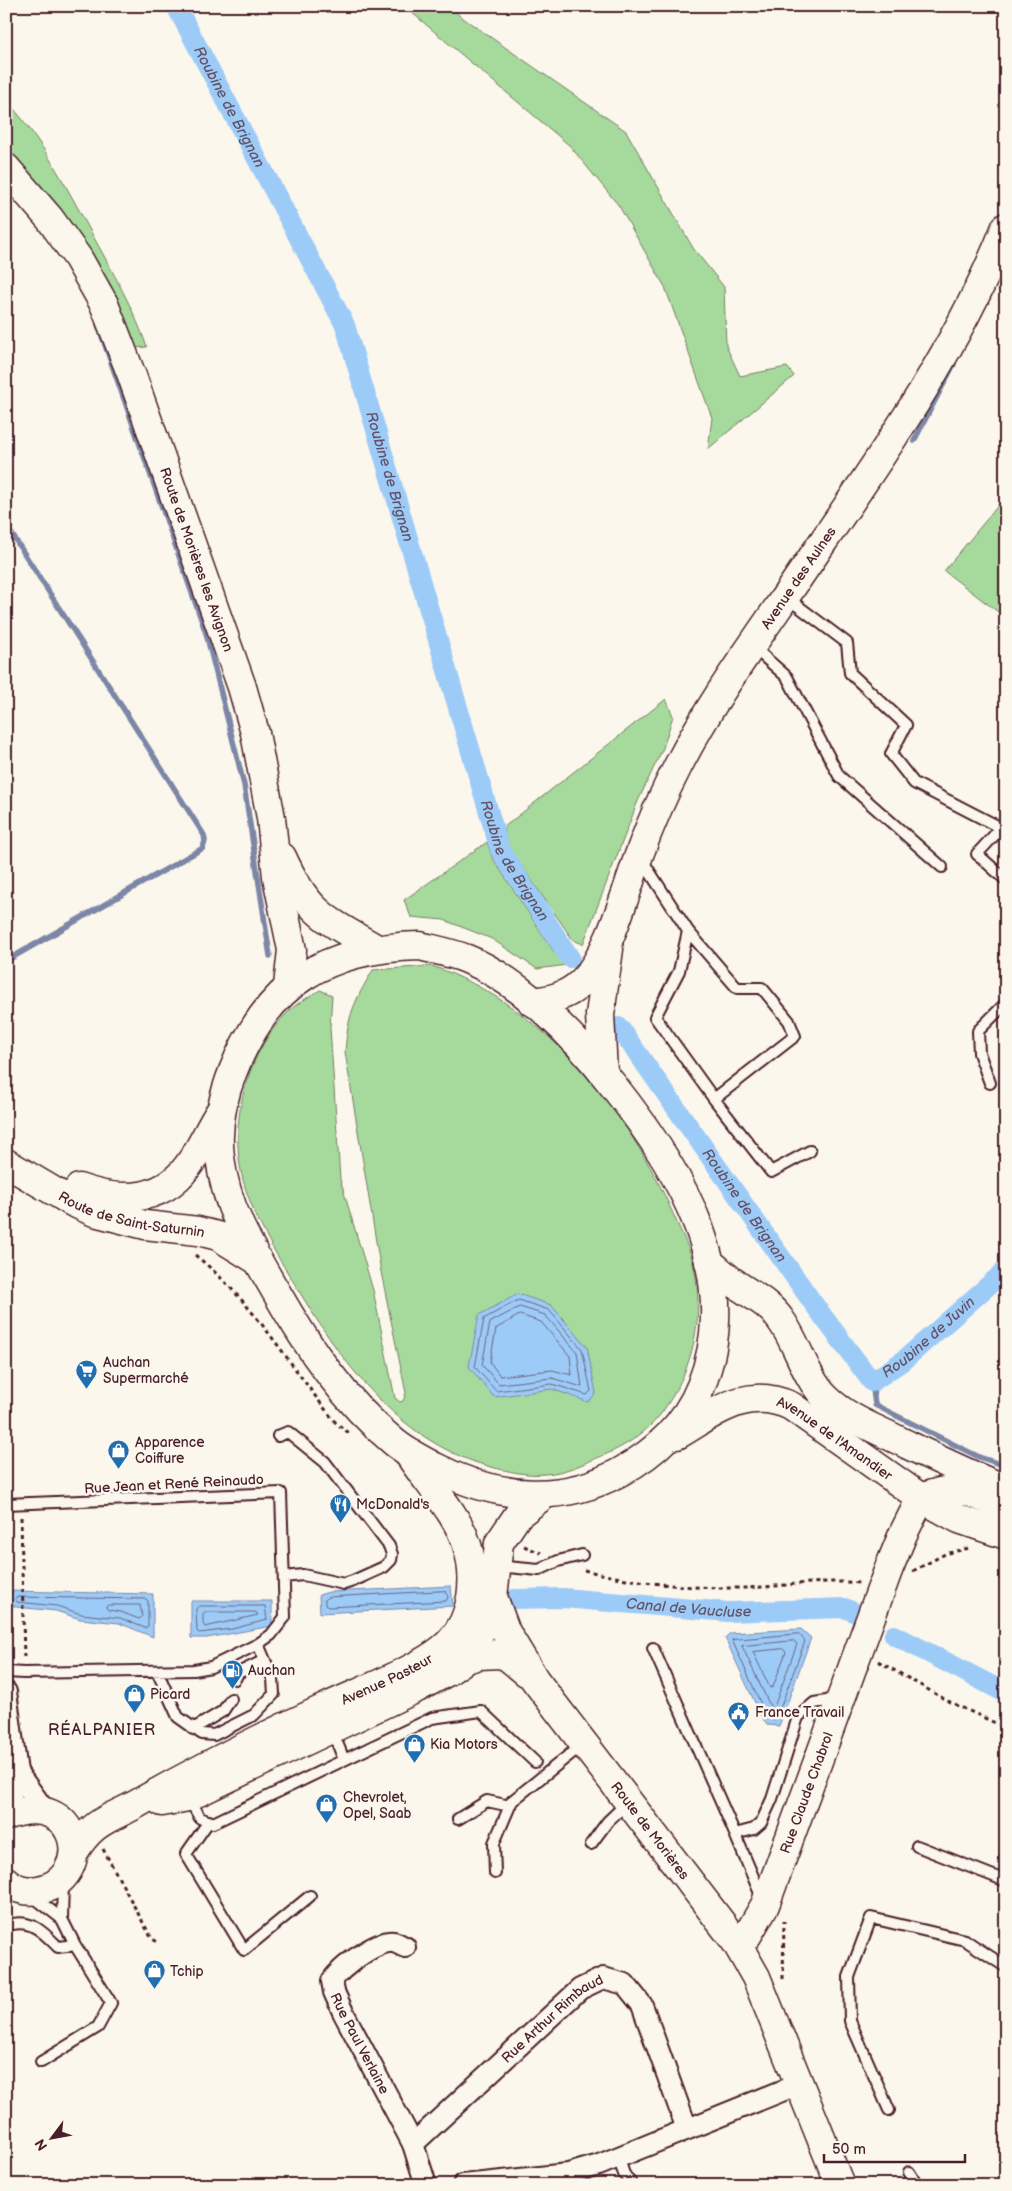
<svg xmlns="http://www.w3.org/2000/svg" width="1012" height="2191" viewBox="0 0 1012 2191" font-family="'Balsamiq Sans',sans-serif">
<rect width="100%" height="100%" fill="#fbf7ec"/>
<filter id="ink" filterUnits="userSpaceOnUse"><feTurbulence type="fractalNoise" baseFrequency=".02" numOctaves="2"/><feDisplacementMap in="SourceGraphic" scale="10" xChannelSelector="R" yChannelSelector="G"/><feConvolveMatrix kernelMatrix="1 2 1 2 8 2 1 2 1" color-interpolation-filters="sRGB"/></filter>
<g filter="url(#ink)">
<path fill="#a5da9c" stroke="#787c64" d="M 404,6 L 450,6 L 460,16 L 626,131 L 693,248 L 724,287 L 726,346 L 740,376 L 787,367 L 794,376 L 708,449 L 712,418 L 665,287 L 619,206 L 570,146 Z
M 6,100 C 42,139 67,188 92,234 C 112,271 133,307 147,347 L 134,348 L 72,230 L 6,154 Z
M 1006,496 L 1006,618 L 944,571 Z
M 666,699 L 673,716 L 663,748 L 638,801 L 583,944 L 573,940 L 507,845 L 504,827 Z
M 487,842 L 492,857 L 554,952 L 567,965 L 537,969 L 492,939 L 444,920 L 411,917 L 404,900 Z
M 432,966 C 543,1004 629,1111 674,1216 C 681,1232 691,1250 694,1267 C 704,1316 694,1365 667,1405 C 651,1431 625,1447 597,1458 C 581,1465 563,1473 545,1474 C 527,1476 508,1471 491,1467 C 404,1444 347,1370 302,1296 C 280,1260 254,1221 243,1180 C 228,1124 246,1055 286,1014 C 295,1004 309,997 320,990 L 332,995 L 330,1027 L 340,1179 L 373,1290 L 395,1398 L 400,1402 L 403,1401 L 406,1393 L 381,1272 L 345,1052 C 348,1014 354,1002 373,970 Z"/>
<path fill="#9dcbf8" stroke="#7c86a6" d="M 518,1294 L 551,1305 L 587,1347 L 596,1393 L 588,1402 L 552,1389 L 494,1397 L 469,1367 L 479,1315 Z
M 451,1586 L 453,1606 L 320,1613 L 319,1595 L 329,1592 Z
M 9,1591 L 153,1594 L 153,1637 L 119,1623 L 80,1619 L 56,1611 L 16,1607 L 10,1604 Z
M 191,1601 L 272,1601 L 272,1626 L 207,1638 L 191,1638 Z
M 801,1629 L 811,1638 L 779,1726 L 768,1725 L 762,1718 L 725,1638 L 730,1633 Z"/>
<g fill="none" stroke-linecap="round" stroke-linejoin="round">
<path stroke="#6b647d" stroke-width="1" d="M 519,1300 L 549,1310 L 582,1349 L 591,1391 L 587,1395 L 552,1384 L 496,1391 L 475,1367 L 484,1319 Z
M 520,1307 L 545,1315 L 577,1352 L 582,1387 L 552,1378 L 499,1384 L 482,1365 L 490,1323 Z
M 520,1315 L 541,1322 L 570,1356 L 572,1375 L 552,1370 L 500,1376 L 490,1362 L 496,1329 Z
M 445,1591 L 448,1597 L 446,1601 L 328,1607 L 325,1605 L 325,1599 L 330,1597 Z
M 18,1597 L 146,1599 L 148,1601 L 148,1626 L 145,1628 L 120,1618 L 81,1614 L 57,1606 L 17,1602 L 15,1599 Z
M 109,1605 L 140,1605 L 142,1617 L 139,1619 L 121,1612 L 108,1610 L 106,1607 Z
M 199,1606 L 265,1606 L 267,1620 L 232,1629 L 199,1633 L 197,1631 L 196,1609 Z
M 205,1612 L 256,1612 L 258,1615 L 205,1627 L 203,1624 L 203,1614 Z
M 799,1634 L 805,1641 L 776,1719 L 771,1720 L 766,1715 L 732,1640 Z
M 794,1641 L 797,1644 L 774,1707 L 771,1708 L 742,1646 Z
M 783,1649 L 786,1652 L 773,1687 L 770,1688 L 753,1652 Z"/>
<path stroke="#7c86a6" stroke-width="5.5" d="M 998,280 L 1006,264
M 98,325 L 206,633 L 244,785 L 270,956
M 914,441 L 954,364
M 6,525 L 204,835 L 205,841 L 203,848 L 6,961
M 872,1382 L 875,1405 L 979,1457 L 1006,1466"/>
<g stroke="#9dcbf8" stroke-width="20">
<path id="s1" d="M 176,6 L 345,325 L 500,850 L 570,958"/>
<path id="s2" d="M 619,1027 L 813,1303 L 872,1382 L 904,1360 L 1006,1270"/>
<path id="s3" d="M 514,1599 L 563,1598 L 728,1612 L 845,1608 L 862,1616"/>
<path d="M 894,1635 L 1006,1693"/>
</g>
<defs>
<path id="service" d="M 786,597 L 847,643 L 850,673 L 906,725 L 891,754 L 914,783 L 1001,828 L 1006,822
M 752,646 L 787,677 L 839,776 L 942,867
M 1001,828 L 977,854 L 1006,880
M 642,860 L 688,931 L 679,971 L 655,1017 L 714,1099 L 771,1172 L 810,1151
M 688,931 L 737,988 L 762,988 L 789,1021 L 795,1036 L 714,1099
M 990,1083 L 979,1053 L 978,1031 L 1006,1003
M 278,1436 L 288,1432 L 325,1462 L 389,1546 L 392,1554 L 391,1560 L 384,1567 L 353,1581 L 344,1584 L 303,1575 L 284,1577
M 6,1504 L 281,1493 L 285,1617 L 271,1635 L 258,1644 L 211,1667 L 194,1670 L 24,1673 L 6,1672
M 496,1566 L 539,1570 L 558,1561 L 582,1555
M 653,1648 L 735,1834
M 157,1671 L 178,1717 L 202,1734 L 214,1735 L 254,1715 L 274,1694 L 273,1679 L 258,1644
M 235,1679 L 238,1673 L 265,1660
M 193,1729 L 223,1711 L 231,1699
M 344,1760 L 432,1718 L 481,1711 L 535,1762
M 188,1797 L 200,1818 L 213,1823 L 344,1760 L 332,1730
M 458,1819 L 487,1801 L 510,1806
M 209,1821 L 186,1854 L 244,1950 L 310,1896
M 591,1844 L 608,1821 L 628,1802
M 917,1846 L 1006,1881
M 495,1873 L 494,1843 L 512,1801 L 583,1744
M 31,1895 L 62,1919
M 762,1898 L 735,1834 L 754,1829 L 761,1823 L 772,1799 L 798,1717 L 814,1703 L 839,1699
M 13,1924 C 33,1920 45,1934 58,1947 L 75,1945
M 41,2062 L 98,2027 L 111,2003 L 75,1945 L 62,1919 L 63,1883
M 889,2110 L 850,2021 L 849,1977 L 871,1918 L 965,1940 L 1006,1967
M 618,2157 L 624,2174 L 632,2185
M 909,2172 L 917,2185"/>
<g id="minor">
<path d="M 6,1692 L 17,1772 L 6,1816"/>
<path d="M 17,1772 L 45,1811"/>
<path id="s4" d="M 405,1947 C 402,1946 398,1943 394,1942 C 378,1939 340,1968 332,1981 L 334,1992 L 343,2012 L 413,2144 L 426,2185"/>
<path id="s5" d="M 413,2144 L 580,1989 L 603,1978 L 625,1984 L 642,2005 L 687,2129"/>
<path d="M 463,2185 L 568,2174 L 599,2165 L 799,2084"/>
</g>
<g id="secondary">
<path id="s6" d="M 6,168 L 50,219 L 78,258 L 104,304 L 132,376 L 242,687 L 255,733 L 271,818 L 277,877 L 292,950 L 288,986"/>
<path d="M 282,857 C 308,914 325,919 377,949"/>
<path d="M 420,946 C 436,950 452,953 467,959 C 521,981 576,1038 612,1084 C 679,1168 745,1276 701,1386 C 686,1424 655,1453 620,1472 C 560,1505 494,1498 435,1467 C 420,1459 406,1452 394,1442 C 344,1401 307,1346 275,1290 C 251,1249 225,1206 220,1157 C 216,1126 222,1099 233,1071 C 268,982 326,948 420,946 Z"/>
<path id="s7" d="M 532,1002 C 551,1000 568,996 582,982 C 610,953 625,893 639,855 C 650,825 663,795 678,766 C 707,709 741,661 777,609 C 860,486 951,366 1006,227"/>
<path d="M 603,1072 L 600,1015 L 609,949"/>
<path id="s8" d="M 6,1163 L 72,1202 L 94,1212 L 145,1225 L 198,1231 L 218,1236 L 257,1260"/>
<path d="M 79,1188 C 124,1204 167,1202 194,1157 C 203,1143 210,1127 219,1113"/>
<path d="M 709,1262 C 718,1269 726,1277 736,1284 C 751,1295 769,1303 780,1319 C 798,1343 804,1376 826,1398 C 845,1417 874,1428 898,1440 C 933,1457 969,1475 1006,1489"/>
<path id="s9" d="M 677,1435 C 715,1413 746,1385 791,1406 L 921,1498 L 959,1519 L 1006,1535"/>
<path id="s10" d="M 544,1495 L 518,1515 L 499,1543 L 493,1597 L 506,1632 L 535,1680 L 736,1942 L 756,1977 L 840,2185"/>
<path d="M 921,1498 C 961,1482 969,1492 1006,1508"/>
<path d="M 466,1659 L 480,1632 L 493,1597"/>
<path d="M 162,1802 L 188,1797 L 417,1688 L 447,1672 L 466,1659 L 479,1655 L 500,1654 L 508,1657 L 526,1672"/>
<path d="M 6,1816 C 81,1787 96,1880 38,1890 C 27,1892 14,1889 6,1881"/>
<path id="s11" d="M 74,1852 C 95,1818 110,1820 142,1801 C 202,1767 264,1736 327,1707 C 361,1691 426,1667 450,1642 C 474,1617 477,1577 467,1545 C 457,1513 428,1484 410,1456"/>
<path id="s12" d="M 736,1942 L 747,1936 L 765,1905 L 889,1568 L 903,1534 L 921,1498"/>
</g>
</defs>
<use href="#service" stroke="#4a1f2b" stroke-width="14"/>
<use href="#minor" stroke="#4a1f2b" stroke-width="24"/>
<use href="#secondary" stroke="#4a1f2b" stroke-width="31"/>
<path stroke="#4a1f2b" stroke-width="3" stroke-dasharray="4 4" stroke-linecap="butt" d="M 195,1255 C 252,1300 291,1367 336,1423 L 349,1433
M 21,1517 L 24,1661
M 524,1546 L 541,1553
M 584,1570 C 635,1583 692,1589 744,1588 C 782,1587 821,1579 859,1583
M 913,1571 L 945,1554 L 969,1548
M 878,1661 L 948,1701 L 1006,1728
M 103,1849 L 152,1939 L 160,1943
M 783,1979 L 784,1921"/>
<use href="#service" stroke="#fbf7ec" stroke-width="10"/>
<use href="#minor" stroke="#fbf7ec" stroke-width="20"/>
<use href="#secondary" stroke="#fbf7ec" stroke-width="28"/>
</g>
</g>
<defs>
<symbol id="supermarket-pin" viewBox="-11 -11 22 30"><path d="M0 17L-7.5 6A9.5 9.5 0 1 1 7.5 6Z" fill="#1f6fb2" stroke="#fbf7ec"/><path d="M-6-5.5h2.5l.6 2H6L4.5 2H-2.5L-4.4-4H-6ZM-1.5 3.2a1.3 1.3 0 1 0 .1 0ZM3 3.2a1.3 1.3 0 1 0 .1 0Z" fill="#fff"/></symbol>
<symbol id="shop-pin" viewBox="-11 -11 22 30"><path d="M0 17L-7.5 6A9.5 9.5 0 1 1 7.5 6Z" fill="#1f6fb2" stroke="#fbf7ec"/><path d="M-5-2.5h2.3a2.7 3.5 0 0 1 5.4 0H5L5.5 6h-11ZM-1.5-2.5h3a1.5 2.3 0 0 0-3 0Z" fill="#fff"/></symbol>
<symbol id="restaurant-pin" viewBox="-11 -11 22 30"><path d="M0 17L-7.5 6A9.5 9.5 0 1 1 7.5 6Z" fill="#1f6fb2" stroke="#fbf7ec"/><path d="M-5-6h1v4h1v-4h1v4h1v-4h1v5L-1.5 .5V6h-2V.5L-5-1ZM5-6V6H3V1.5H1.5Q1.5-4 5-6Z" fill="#fff"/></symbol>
<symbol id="fuel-pin" viewBox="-11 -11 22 30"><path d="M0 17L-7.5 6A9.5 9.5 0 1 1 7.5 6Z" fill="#1f6fb2" stroke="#fbf7ec"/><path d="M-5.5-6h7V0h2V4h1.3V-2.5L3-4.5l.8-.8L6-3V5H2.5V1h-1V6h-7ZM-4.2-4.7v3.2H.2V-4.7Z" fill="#fff"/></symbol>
<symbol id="civic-pin" viewBox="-11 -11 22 30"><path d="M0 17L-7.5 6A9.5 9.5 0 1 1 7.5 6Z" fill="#1f6fb2" stroke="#fbf7ec"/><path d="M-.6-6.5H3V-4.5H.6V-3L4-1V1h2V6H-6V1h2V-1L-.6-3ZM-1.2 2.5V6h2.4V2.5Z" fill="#fff"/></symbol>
</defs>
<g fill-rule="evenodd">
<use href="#supermarket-pin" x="74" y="1358" width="25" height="34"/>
<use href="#shop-pin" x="106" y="1438" width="25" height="34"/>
<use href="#restaurant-pin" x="328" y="1492" width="25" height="34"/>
<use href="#fuel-pin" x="220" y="1658" width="25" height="34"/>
<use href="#shop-pin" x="122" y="1682" width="25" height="34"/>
<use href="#civic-pin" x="726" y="1700" width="25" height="34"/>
<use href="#shop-pin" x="402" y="1732" width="25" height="34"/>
<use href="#shop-pin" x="314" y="1792" width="25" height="34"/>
<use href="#shop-pin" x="142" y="1958" width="25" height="34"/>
</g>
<g text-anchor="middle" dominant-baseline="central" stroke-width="5" stroke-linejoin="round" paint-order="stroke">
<g font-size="14" fill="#4a1f2b" stroke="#fbf7ec">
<text stroke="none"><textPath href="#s6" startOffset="440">Route de Morières les Avignon</textPath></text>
<text stroke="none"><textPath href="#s7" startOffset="516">Avenue des Aulnes</textPath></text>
<text stroke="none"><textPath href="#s8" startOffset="138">Route de Saint-Saturnin</textPath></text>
<text stroke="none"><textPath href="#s9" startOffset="178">Avenue de l'Amandier</textPath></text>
<text transform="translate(174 1484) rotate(-3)">Rue Jean et René Reinaudo</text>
<text stroke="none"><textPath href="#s11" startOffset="360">Avenue Pasteur</textPath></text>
<text stroke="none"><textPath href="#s12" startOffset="168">Rue Claude Chabrol</textPath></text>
<text stroke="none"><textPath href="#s10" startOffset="404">Route de Morières</textPath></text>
<text stroke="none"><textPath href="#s5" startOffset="188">Rue Arthur Rimbaud</textPath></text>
<text stroke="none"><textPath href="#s4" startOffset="156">Rue Paul Verlaine</textPath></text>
</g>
<g font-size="14" fill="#4a1f2b" stroke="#fbf7ec" text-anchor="start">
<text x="103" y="1362">Auchan<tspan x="103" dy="16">Supermarché</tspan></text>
<text x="135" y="1442">Apparence<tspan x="135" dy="16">Coiffure</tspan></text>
<text x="356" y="1504">McDonald's</text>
<text x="248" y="1670">Auchan</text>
<text x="150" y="1694">Picard</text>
<text x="755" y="1712">France Travail</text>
<text x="430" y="1744">Kia Motors</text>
<text x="343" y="1797">Chevrolet,<tspan x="343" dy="16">Opel, Saab</tspan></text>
<text x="170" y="1971">Tchip</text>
</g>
<g font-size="15" font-style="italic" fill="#635368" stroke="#fbf7ec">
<text stroke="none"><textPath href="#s1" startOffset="114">Roubine de Brignan</textPath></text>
<text stroke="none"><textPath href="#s1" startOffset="519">Roubine de Brignan</textPath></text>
<text stroke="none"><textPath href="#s1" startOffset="924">Roubine de Brignan</textPath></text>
<text stroke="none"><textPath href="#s2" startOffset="218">Roubine de Brignan</textPath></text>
<text stroke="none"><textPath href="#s2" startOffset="508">Roubine de Juvin</textPath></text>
<text stroke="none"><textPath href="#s3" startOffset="175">Canal de Vaucluse</textPath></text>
</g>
<g font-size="16" letter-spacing="1" fill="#4a1f2b" stroke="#fbf7ec">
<text x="102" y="1730">RÉALPANIER</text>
</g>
</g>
<rect width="1012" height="2191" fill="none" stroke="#fbf7ec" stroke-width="25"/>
<rect x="12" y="12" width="987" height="2166" fill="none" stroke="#4a1f2b" stroke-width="2" filter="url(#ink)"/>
<g transform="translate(52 2138) rotate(238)" stroke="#fbf7ec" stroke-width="4" paint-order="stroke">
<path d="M0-4L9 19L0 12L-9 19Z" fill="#4a1f2b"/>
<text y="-8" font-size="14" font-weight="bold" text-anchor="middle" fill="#4a1f2b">N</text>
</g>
<path d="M824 2154v8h141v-8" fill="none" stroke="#4a1f2b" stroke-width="2.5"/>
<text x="832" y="2154" font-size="15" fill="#4a1f2b" stroke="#fbf7ec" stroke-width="4" paint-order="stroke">50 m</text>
</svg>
